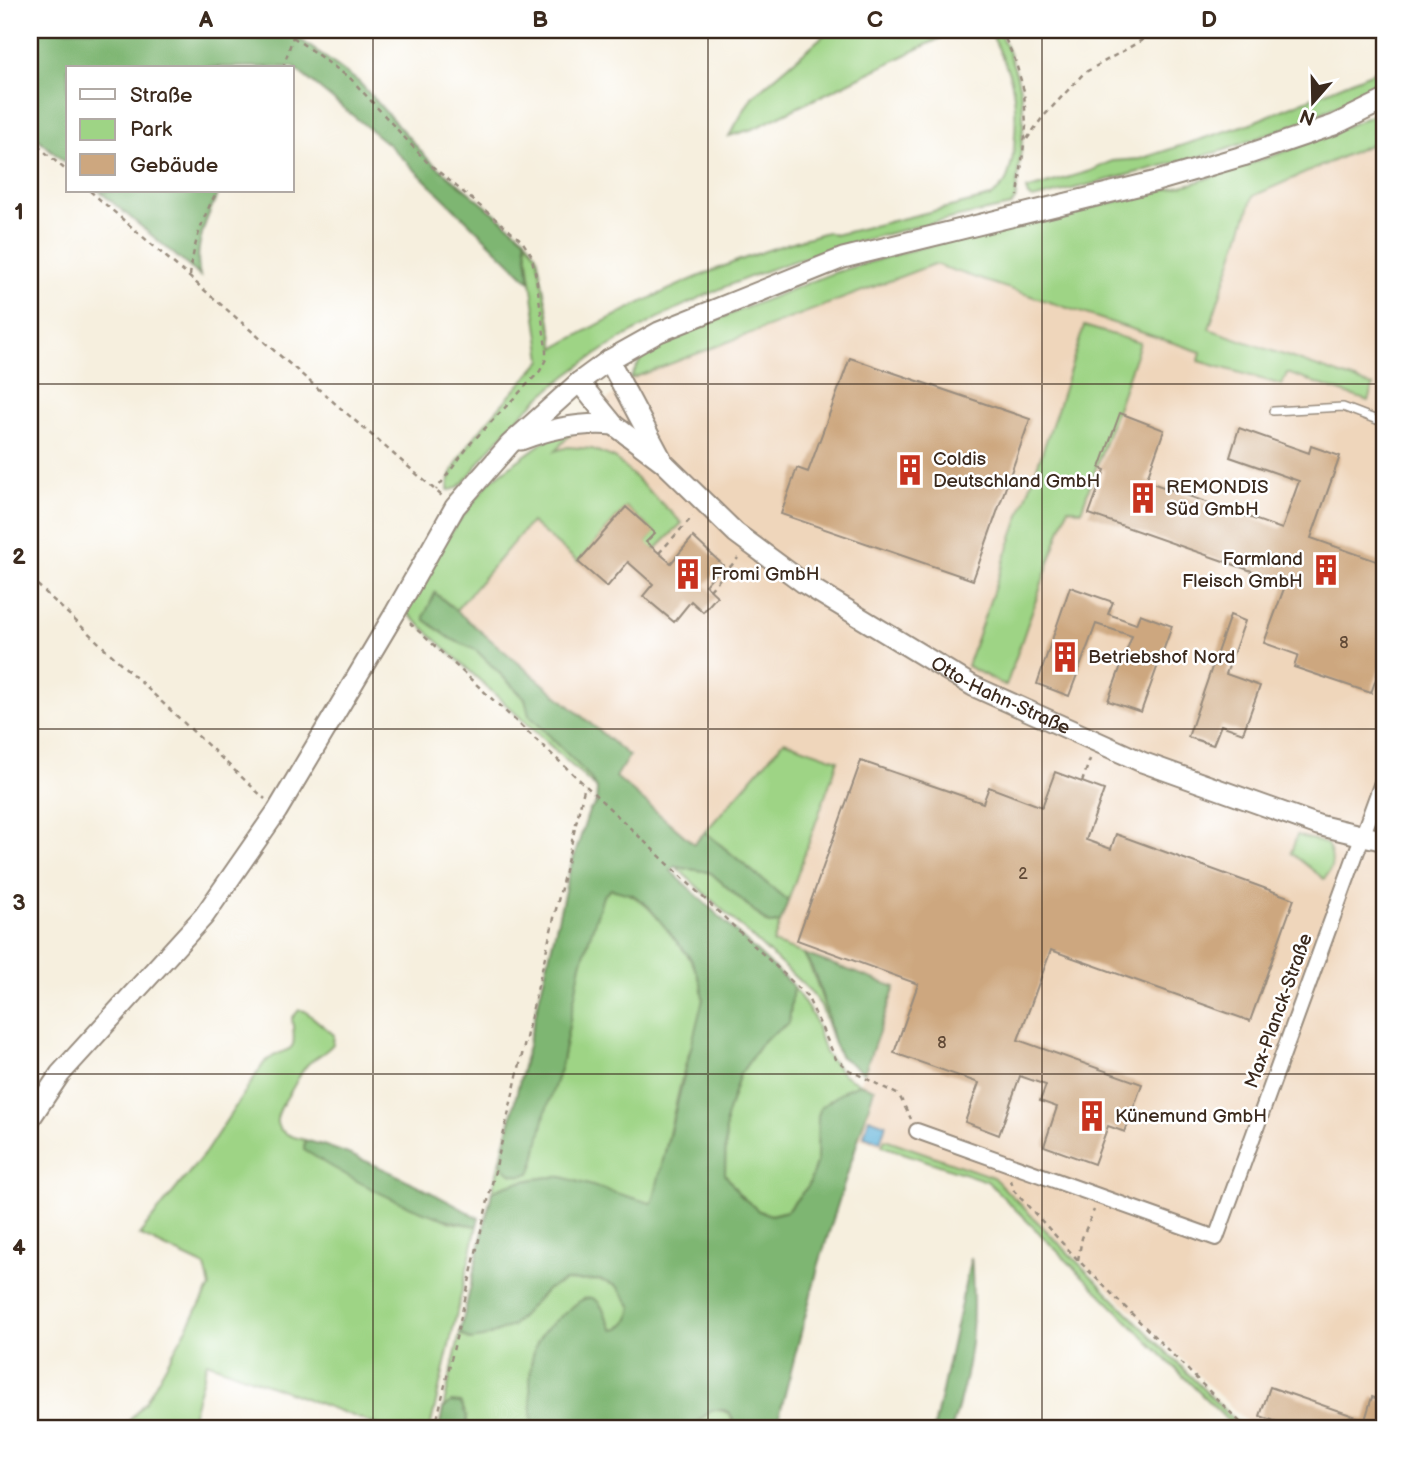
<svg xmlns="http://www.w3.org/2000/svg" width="1415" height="1458" viewBox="0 0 1415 1458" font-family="'Balsamiq Sans',sans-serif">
<rect width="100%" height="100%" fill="#fff"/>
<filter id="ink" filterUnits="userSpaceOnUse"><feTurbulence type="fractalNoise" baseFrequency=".0143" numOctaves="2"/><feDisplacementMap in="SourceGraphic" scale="14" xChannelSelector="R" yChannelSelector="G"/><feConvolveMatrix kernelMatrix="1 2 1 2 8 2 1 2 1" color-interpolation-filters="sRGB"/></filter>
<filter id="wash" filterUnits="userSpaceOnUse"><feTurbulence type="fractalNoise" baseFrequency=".00686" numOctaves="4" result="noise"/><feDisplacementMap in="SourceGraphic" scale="28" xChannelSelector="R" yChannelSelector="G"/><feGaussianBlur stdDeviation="1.57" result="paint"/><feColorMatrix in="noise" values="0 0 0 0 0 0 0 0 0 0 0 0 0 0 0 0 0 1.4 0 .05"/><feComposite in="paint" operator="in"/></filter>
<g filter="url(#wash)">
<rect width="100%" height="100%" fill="#f6efde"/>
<path fill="#efd6bb" d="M 1385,138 L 1385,1428 L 1253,1428 L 993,1177 L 885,1140 L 882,1146 L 858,1138 L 874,1090 L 860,1084 L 895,987 L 773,943 L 838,759 L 784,741 L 694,845 L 615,777 L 629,756 L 435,593 L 503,502 L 576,428 L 630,379 L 934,264 L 1202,352 L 1253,196 Z"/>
<path fill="#9ed485" stroke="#6c7f52" stroke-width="2" d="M 830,30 L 957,30 L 753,129 L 729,136 L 752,97 Z
M 990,30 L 998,30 C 1013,59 1025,92 1023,126 C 1022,150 1017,174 1016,198 L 1011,206 C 860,236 708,276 581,365 C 543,392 506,427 478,464 C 469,475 462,490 448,490 C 447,457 519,387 542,360 L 525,238 L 537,255 L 555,348 C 644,298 728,259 827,232 L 835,235 L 991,197 C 996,192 1003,187 1006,181 C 1017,155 1018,107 1011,80 C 1006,63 997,46 990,30 Z
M 1385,67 L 1385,84 L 1301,122 L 1225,150 L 1033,199 L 1028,196 L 1026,190 L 1090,171 L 1112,161 L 1140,159 L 1251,123 Z
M 1385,110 L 1385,138 L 1253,196 L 1209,329 L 1373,386 L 1368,401 L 1287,373 L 1282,385 L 1199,361 L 1201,352 L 934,264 L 630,379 L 641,359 L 664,343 L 740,310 L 833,273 L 915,249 L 1194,183 L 1295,148 Z
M 1084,326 L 1140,343 L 1081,511 L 1068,508 L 1006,686 L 967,666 L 1057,410 Z
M 576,428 L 555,451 L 568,447 L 592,449 L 615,458 L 682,523 L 655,550 L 644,544 L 654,532 L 626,507 L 578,562 L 531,522 L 456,610 L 435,593 L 425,620 L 451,639 L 476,650 L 525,699 L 529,715 L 588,775 L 597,789 L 406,612 L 443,542 L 490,481 L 557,432 Z
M 784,741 L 838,760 L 788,901 L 705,832 Z
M 1297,835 L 1327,844 C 1334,857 1334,868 1324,879 L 1291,853 Z
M 675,866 C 688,870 699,869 711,873 L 768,924 L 780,923 L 773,943 L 804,954 C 819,983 827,1012 834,1044 L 821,1006 L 809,990 Z
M 611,889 C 635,892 648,906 663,924 C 677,942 694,959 701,982 C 709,1010 691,1043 684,1070 C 673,1113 664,1157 654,1201 L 650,1204 L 562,1177 C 547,1176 504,1183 492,1192 L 501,1159 L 504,1168 L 534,1164 L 544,1114 L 561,1066 L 581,964 L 603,896 Z
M 793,986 L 814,1018 L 825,1053 L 843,1074 L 860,1084 L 847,1089 L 818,1116 L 817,1160 L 809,1185 L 787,1211 L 771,1215 L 759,1211 L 740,1195 L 725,1174 L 726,1118 L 739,1076 L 763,1041 L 789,1023 Z
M 299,1010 L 305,1011 L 334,1035 L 333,1044 C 326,1053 315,1057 307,1065 C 300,1073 295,1085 289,1094 C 272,1120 269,1132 305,1140 L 304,1150 L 450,1222 L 477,1226 L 430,1428 L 385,1428 L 207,1362 L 189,1428 L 123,1428 L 146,1401 L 210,1287 L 205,1266 L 139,1235 L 205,1153 L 264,1063 C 289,1041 298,1062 292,1018 Z
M 885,1139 L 993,1177 L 1242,1428 L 1235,1428 L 987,1181 L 882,1146 Z
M 600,1280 L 617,1286 L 632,1307 L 629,1319 L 619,1329 L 613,1330 L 600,1304 L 531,1363 L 532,1428 L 467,1428 L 467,1417 L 451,1403 L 443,1409 L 460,1333 L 470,1340 L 512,1326 L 546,1290 L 564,1281 Z
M 712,1410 C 726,1410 734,1413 732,1428 L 690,1428 Z"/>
<path fill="#7eb672" stroke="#5c7048" stroke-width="2" d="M 30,30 L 295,30 L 297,37 L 359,82 L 428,159 L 525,238 L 530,282 L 388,144 L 293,67 L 68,68 L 68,165 L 30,132 Z
M 99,191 L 219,191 C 207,217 193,247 200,276 Z
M 435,593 L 629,756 L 616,777 L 694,844 L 705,832 L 788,901 L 780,923 L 769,924 L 711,873 C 699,869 688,870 675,866 L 671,871 L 793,986 L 789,1023 L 763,1041 L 739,1076 L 726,1118 L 725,1174 L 740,1195 L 759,1211 L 771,1215 L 787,1211 L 809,1185 L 817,1160 L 818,1116 L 821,1107 L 847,1089 L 860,1084 L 874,1089 L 819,1264 L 776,1428 L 732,1428 L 733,1420 L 730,1413 L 724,1410 L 712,1410 L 690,1428 L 532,1428 C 532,1400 525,1367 538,1341 C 544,1328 558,1319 569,1310 C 574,1305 584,1296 592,1298 C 604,1302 606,1321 613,1330 L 619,1329 L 629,1319 L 632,1307 L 617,1286 L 600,1280 L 564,1281 L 546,1290 L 512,1326 L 483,1338 L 470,1340 L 460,1333 L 492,1192 C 504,1183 547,1176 562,1177 L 650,1203 L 653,1201 L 703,999 L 701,983 L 691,959 L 648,906 L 633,895 L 611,889 L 603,896 L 581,964 L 561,1066 L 545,1114 L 534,1164 L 530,1173 L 522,1176 L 512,1174 L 504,1168 L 501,1159 L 570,869 L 589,811 L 596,804 L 597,789 L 589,776 L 529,715 L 525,698 L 476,650 L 451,639 L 425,620 L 424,616 Z
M 804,954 L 895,987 L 864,1073 L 840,1056 L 834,1044 L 825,1005 L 815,974 Z
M 305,1140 C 366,1156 423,1188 479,1218 L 477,1226 C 417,1217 356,1182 304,1150 Z
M 971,1257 C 976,1323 972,1365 952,1428 L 934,1428 Z
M 451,1402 L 461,1403 L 467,1417 L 467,1428 L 439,1428 L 443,1409 Z"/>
<path fill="#5cb0d8" stroke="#4c6d7b" stroke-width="2" d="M 869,1118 L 886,1124 L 880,1142 L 864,1136 Z"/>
<g id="blocks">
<path fill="#cda77f" d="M 850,358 L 1030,419 L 973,580 L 781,514 L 797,468 L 808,472 Z
M 1120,413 L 1164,430 L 1146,481 L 1282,529 L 1299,481 L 1230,457 L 1239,428 L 1309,453 L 1311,446 L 1340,456 L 1311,538 L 1385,564 L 1385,653 L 1371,693 L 1294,667 L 1298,655 L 1264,643 L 1286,583 L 1089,514 L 1105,470 L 1100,468 Z
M 626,507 L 655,533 L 646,542 L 671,563 L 693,537 L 723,565 L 705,585 L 717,596 L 703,612 L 691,601 L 674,622 L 643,596 L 653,584 L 628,562 L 607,587 L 578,562 Z
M 1070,587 L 1113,602 L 1108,614 L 1136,624 L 1140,614 L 1172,626 L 1141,712 L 1108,701 L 1132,636 L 1096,624 L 1069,696 L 1037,684 Z
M 1230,615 L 1245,621 L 1226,674 L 1260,686 L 1243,733 L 1221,725 L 1213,745 L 1188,737 Z
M 861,761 L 983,803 L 989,787 L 1042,807 L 1055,772 L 1104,790 L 1086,840 L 1111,849 L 1116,834 L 1294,899 L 1250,1021 L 1051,950 L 1018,1040 L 1142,1084 L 1125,1132 L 1108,1126 L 1094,1164 L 1044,1146 L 1057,1107 L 1040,1101 L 1046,1085 L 1020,1076 L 999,1135 L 965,1122 L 979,1083 L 894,1053 L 918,984 L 797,940 Z
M 1270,1387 L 1365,1420 L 1372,1397 L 1385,1401 L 1385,1428 L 1295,1428 L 1260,1416 Z"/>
</g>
</g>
<g filter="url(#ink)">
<use href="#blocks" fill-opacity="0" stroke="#988c7e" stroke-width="2"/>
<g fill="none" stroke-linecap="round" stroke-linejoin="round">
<defs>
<path id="lane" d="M 1273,411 L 1343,407 L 1385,423"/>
<path id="street" d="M 917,1131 L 1216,1238 L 1385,774"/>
<g id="secondary">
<path d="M 609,360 L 661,458"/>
<path id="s1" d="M 579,382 L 614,425 L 663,462 L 736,533 L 805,584 L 973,686 L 1142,762 L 1318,825 L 1385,841"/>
<path d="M 521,440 C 552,428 581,422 614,425"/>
<path d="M 30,1119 L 60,1074 L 204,916 L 277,811 L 395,613 L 455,507 L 510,444 L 579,382 L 609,360 L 659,332 L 843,258 L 1157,181 L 1243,156 L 1334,125 L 1385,100"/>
</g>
</defs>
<use href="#lane" stroke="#988c7e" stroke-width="10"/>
<use href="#street" stroke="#988c7e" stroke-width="18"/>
<use href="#secondary" stroke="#988c7e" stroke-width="23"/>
<path stroke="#988c7e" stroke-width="2.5" stroke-dasharray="5 5" stroke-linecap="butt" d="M 1001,30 L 1015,60 L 1024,91 L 1026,126 L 1018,196
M 293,37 L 351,79 L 427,162 L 522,241 L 531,255 L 536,276 L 546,348 L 546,359 L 540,371 L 471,443 L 436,490
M 283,68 L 295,30
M 30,139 L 68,172
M 1027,139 L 1042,118 L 1084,73 L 1160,30
M 90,191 L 442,496
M 190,276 C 193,245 202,219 217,191
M 659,553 L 693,516
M 30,578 L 265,799
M 710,590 L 738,558
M 410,623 L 585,785 L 807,996 L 836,1059 L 849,1070 L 899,1095 L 911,1119
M 1082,782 L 1090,759
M 1011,1180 L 1014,1191 L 1078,1260 L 1246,1428
M 1078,1260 L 1082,1238 L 1094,1210
M 435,1428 L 585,785"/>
<use href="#lane" stroke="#fff" stroke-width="7"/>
<use href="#street" stroke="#fff" stroke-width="14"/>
<use href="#secondary" stroke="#fff" stroke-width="19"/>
</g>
</g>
<path fill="none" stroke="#3b2a1e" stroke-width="2" stroke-opacity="0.55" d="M 373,30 L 373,1428M 708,30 L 708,1428M 1042,30 L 1042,1428M 30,384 L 1385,384M 30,729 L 1385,729M 30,1074 L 1385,1074"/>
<defs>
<symbol id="building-bare" viewBox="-9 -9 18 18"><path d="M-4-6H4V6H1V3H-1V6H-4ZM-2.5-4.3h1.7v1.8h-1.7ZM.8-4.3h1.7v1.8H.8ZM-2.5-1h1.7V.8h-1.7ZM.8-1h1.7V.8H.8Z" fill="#c8321e" stroke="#fff" stroke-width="2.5" paint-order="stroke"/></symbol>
</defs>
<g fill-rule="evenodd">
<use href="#building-bare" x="888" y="448" width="44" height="44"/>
<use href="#building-bare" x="1121" y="476" width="44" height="44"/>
<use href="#building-bare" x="1304" y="548" width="44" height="44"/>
<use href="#building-bare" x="666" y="552" width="44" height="44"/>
<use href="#building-bare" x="1043" y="635" width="44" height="44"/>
<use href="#building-bare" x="1070" y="1094" width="44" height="44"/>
</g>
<g text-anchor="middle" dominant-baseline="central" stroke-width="5" stroke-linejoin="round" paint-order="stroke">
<g font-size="16" fill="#604936">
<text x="1344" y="643">8</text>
<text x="1023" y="874">2</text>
<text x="942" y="1043">8</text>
</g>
<g font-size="19" fill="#3b2a1e" stroke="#fff" text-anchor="start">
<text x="933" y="459">Coldis<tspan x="933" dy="22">Deutschland GmbH</tspan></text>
<text x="1166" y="487">REMONDIS<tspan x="1166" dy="22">Süd GmbH</tspan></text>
<text x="1303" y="559" text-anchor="end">Farmland<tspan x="1303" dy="22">Fleisch GmbH</tspan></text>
<text x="711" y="574">Fromi GmbH</text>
<text x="1088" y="657">Betriebshof Nord</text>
<text x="1115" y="1116">Künemund GmbH</text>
</g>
<g font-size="19" fill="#3b2a1e" stroke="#fff">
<text stroke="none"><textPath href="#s1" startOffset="530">Otto-Hahn-Straße</textPath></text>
<text transform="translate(1279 1011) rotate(-70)">Max-Planck-Straße</text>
</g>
</g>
<rect width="1415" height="1458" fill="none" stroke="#fff" stroke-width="77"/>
<rect x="66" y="66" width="228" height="126" fill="#ffffff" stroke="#b1aaa5" stroke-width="2"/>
<rect x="80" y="89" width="35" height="10" fill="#ffffff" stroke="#b1aaa5" stroke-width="2"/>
<text x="130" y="102" font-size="21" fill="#3b2a1e">Straße</text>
<rect x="80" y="119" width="35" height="21" fill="#9ed485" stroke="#b1aaa5" stroke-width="2"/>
<text x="130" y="136" font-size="21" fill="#3b2a1e">Park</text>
<rect x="80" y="154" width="35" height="21" fill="#cda77f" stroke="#b1aaa5" stroke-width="2"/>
<text x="130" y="172" font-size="21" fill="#3b2a1e">Gebäude</text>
<g transform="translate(1313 102) rotate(200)" stroke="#ffffff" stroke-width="5" paint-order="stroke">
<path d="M0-5L12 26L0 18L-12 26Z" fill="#3b2a1e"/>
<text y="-10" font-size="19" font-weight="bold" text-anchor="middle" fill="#3b2a1e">N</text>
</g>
<rect x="38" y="38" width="1338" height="1382" fill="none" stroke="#3b2a1e" stroke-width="2.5"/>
<g font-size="23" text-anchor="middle" font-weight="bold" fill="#3b2a1e">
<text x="206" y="27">A</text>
<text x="540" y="27">B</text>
<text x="875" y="27">C</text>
<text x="1209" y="27">D</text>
<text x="19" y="219">1</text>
<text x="19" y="564">2</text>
<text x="19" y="910">3</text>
<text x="19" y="1255">4</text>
</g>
</svg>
